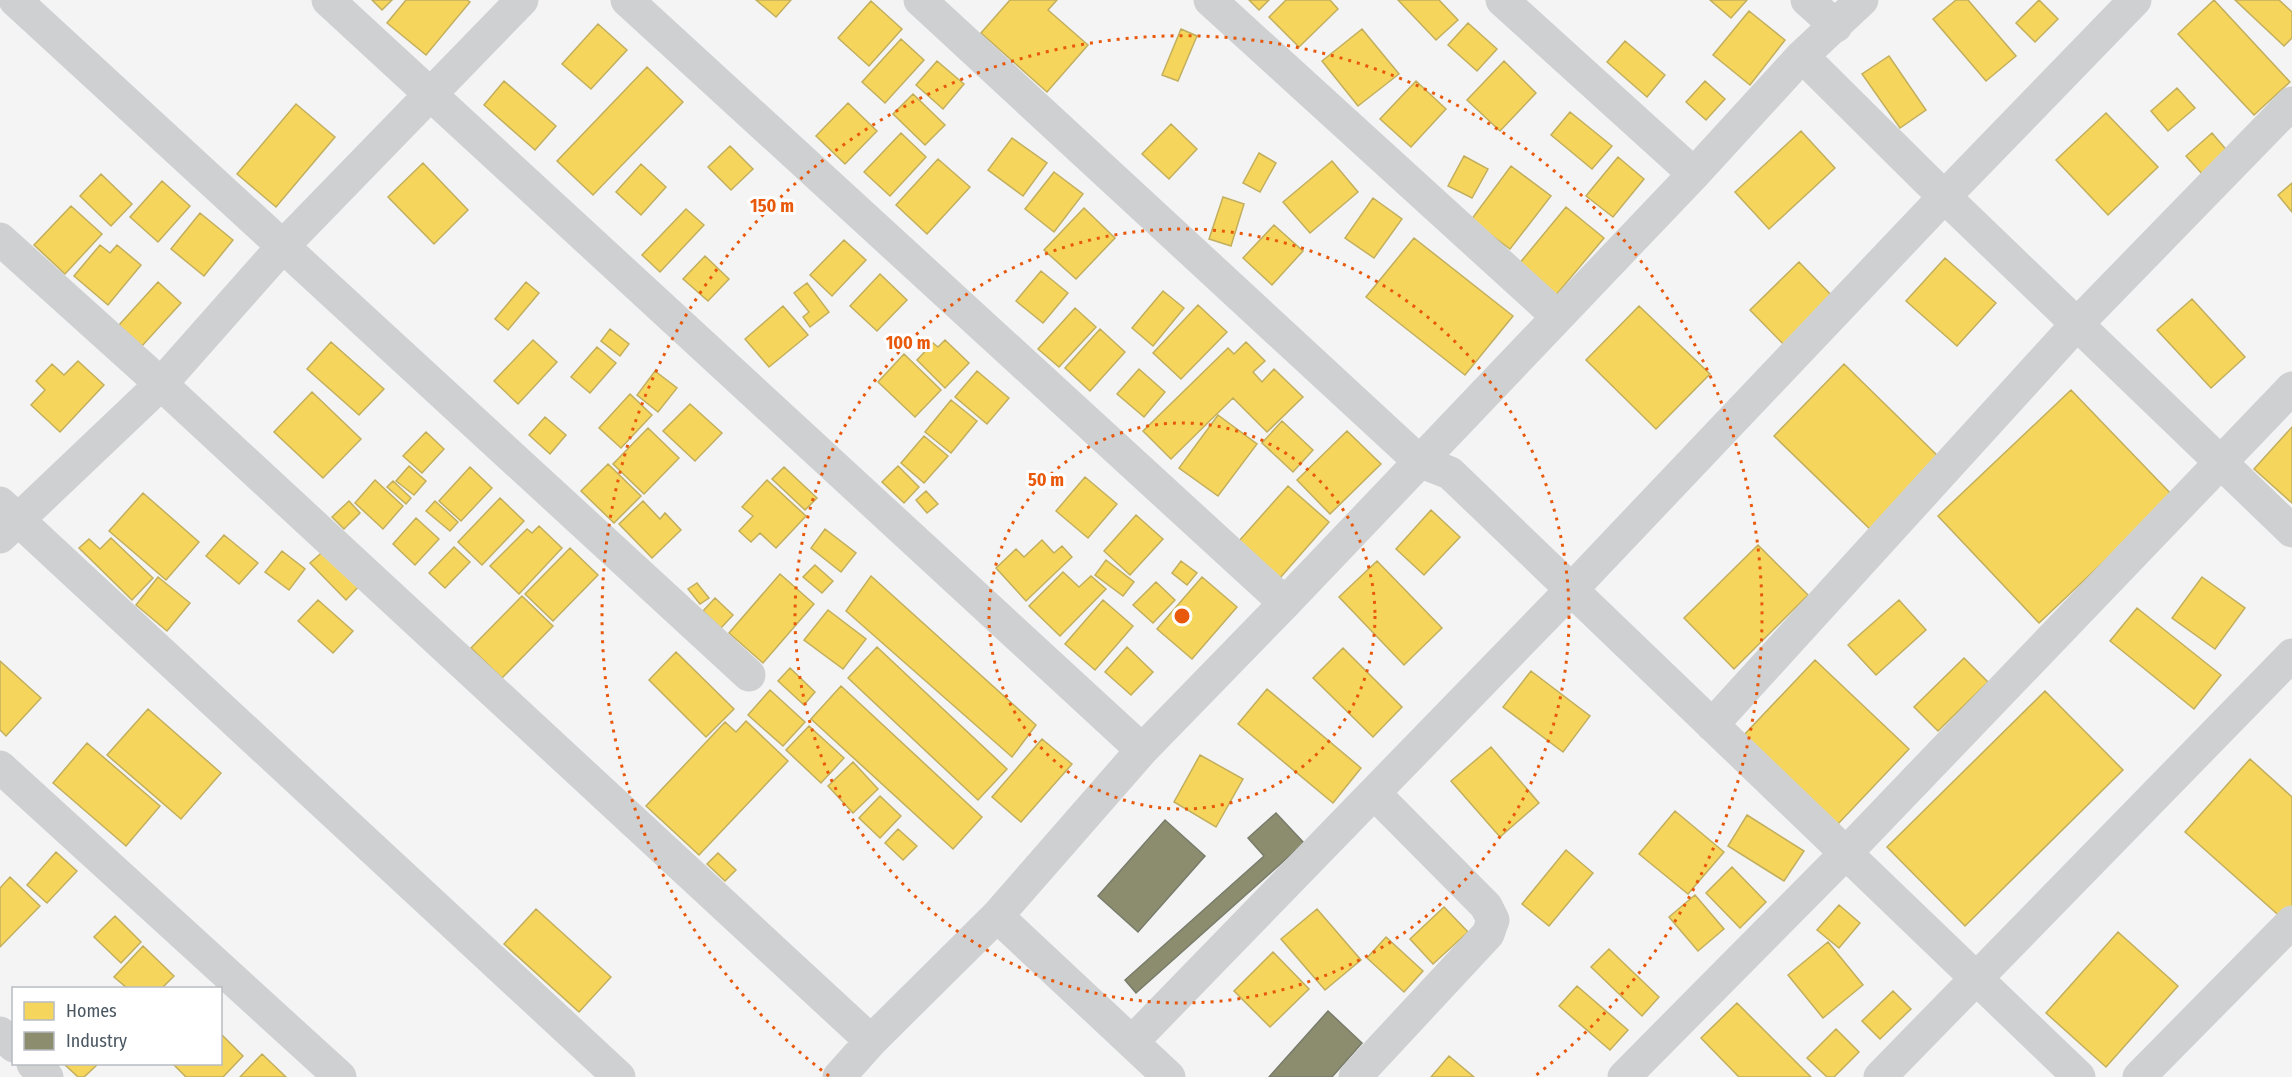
<svg xmlns="http://www.w3.org/2000/svg" width="2292" height="1077" viewBox="0 0 2292 1077" font-family="'Fira Sans Condensed',sans-serif">
<rect width="100%" height="100%" fill="#f4f4f4"/>
<path fill="#f6d55c" stroke="#c2af5e" stroke-width="1.5" d="M 372,0 L 392,0 L 382,10 Z
M 406,0 L 467,0 L 470,2 L 426,55 L 387,23 Z
M 756,0 L 791,0 L 776,17 Z
M 1010,0 L 1057,0 L 1048,10 L 1088,45 L 1047,92 L 981,33 Z
M 1249,0 L 1269,0 L 1259,10 Z
M 1286,0 L 1330,0 L 1338,9 L 1299,47 L 1269,17 Z
M 1398,0 L 1439,0 L 1458,20 L 1436,40 Z
M 1710,0 L 1747,0 L 1731,18 Z
M 1956,0 L 1968,0 L 2016,56 L 1986,81 L 1933,19 Z
M 2039,0 L 2058,19 L 2035,42 L 2016,23 Z
M 2214,0 L 2290,82 L 2254,115 L 2178,34 Z
M 2235,0 L 2279,0 L 2292,12 L 2292,38 L 2284,46 Z
M 871,1 L 902,29 L 869,66 L 838,38 Z
M 1749,11 L 1785,40 L 1750,85 L 1713,55 Z
M 1468,23 L 1497,49 L 1477,71 L 1448,45 Z
M 598,24 L 627,50 L 591,89 L 562,64 Z
M 1181,29 L 1197,36 L 1178,81 L 1162,75 Z
M 1362,29 L 1399,74 L 1358,106 L 1322,61 Z
M 901,39 L 924,60 L 885,103 L 862,82 Z
M 1625,41 L 1665,75 L 1647,97 L 1607,62 Z
M 1889,56 L 1926,110 L 1900,128 L 1862,74 Z
M 937,61 L 964,84 L 943,109 L 916,85 Z
M 1504,61 L 1536,93 L 1500,131 L 1467,100 Z
M 647,67 L 683,102 L 593,195 L 557,161 Z
M 504,81 L 556,126 L 535,150 L 484,105 Z
M 1416,81 L 1446,109 L 1411,147 L 1380,119 Z
M 1705,81 L 1725,99 L 1706,120 L 1686,102 Z
M 2177,88 L 2195,108 L 2168,131 L 2151,111 Z
M 913,94 L 945,125 L 925,145 L 893,114 Z
M 848,103 L 877,131 L 845,164 L 816,136 Z
M 296,104 L 335,137 L 276,207 L 237,174 Z
M 1570,112 L 1612,146 L 1592,169 L 1551,135 Z
M 2106,113 L 2158,167 L 2108,215 L 2056,160 Z
M 1171,124 L 1197,149 L 1169,179 L 1142,154 Z
M 1801,131 L 1835,168 L 1769,229 L 1735,192 Z
M 901,133 L 926,157 L 890,196 L 864,172 Z
M 2212,133 L 2229,153 L 2203,175 L 2186,156 Z
M 1012,138 L 1047,163 L 1023,196 L 988,170 Z
M 730,146 L 753,169 L 731,190 L 708,167 Z
M 1259,153 L 1276,163 L 1260,192 L 1243,183 Z
M 1464,156 L 1488,169 L 1472,198 L 1448,186 Z
M 1618,157 L 1644,179 L 1613,217 L 1586,196 Z
M 938,159 L 970,187 L 927,234 L 896,205 Z
M 1332,161 L 1358,192 L 1310,233 L 1283,202 Z
M 423,163 L 468,210 L 434,244 L 388,197 Z
M 641,164 L 666,187 L 641,215 L 616,192 Z
M 1511,166 L 1551,196 L 1510,249 L 1471,220 Z
M 1054,172 L 1083,194 L 1054,232 L 1025,209 Z
M 101,174 L 132,204 L 111,226 L 80,196 Z
M 162,181 L 190,206 L 158,242 L 130,217 Z
M 2292,183 L 2292,212 L 2278,195 Z
M 1223,197 L 1244,204 L 1231,246 L 1209,239 Z
M 1373,198 L 1402,219 L 1374,258 L 1345,238 Z
M 71,206 L 102,234 L 65,274 L 34,245 Z
M 1566,207 L 1604,238 L 1556,295 L 1519,264 Z
M 1084,208 L 1115,238 L 1076,279 L 1044,250 Z
M 686,209 L 704,225 L 660,272 L 642,255 Z
M 200,213 L 233,240 L 204,276 L 171,249 Z
M 1274,225 L 1303,251 L 1272,285 L 1243,258 Z
M 1414,238 L 1513,316 L 1465,375 L 1366,297 Z
M 844,240 L 866,260 L 832,296 L 810,275 Z
M 100,245 L 110,253 L 117,245 L 141,265 L 108,305 L 74,276 Z
M 705,256 L 729,279 L 708,301 L 683,279 Z
M 1945,258 L 1996,303 L 1957,346 L 1906,301 Z
M 1799,262 L 1838,302 L 1789,350 L 1750,310 Z
M 1041,271 L 1068,293 L 1043,323 L 1016,301 Z
M 880,274 L 907,300 L 877,331 L 850,306 Z
M 158,282 L 181,303 L 142,346 L 119,325 Z
M 526,282 L 539,293 L 508,330 L 495,319 Z
M 807,283 L 829,312 L 810,327 L 803,317 L 809,312 L 794,293 Z
M 1163,291 L 1184,308 L 1153,346 L 1132,328 Z
M 2192,299 L 2245,357 L 2211,388 L 2157,330 Z
M 1198,305 L 1227,332 L 1181,379 L 1153,353 Z
M 783,306 L 808,335 L 769,367 L 745,339 Z
M 1639,306 L 1710,374 L 1656,429 L 1586,360 Z
M 1075,308 L 1096,327 L 1059,367 L 1038,349 Z
M 610,329 L 629,344 L 620,356 L 601,341 Z
M 1100,329 L 1125,352 L 1090,391 L 1065,368 Z
M 533,340 L 557,362 L 518,404 L 494,381 Z
M 945,340 L 969,363 L 945,388 L 917,360 L 933,343 L 938,347 Z
M 331,342 L 384,389 L 359,415 L 307,369 Z
M 1246,342 L 1265,361 L 1253,372 L 1262,382 L 1274,369 L 1303,397 L 1267,432 L 1233,398 L 1171,459 L 1143,431 L 1228,348 L 1234,354 Z
M 597,347 L 616,363 L 590,393 L 571,377 Z
M 904,354 L 941,390 L 915,417 L 878,382 Z
M 78,361 L 104,385 L 60,432 L 31,405 L 45,390 L 36,381 L 52,364 L 64,375 Z
M 1844,364 L 1944,462 L 1874,533 L 1774,436 Z
M 1139,369 L 1165,392 L 1144,417 L 1117,394 Z
M 655,371 L 677,388 L 658,412 L 637,395 Z
M 977,371 L 1009,398 L 987,424 L 955,397 Z
M 2071,390 L 2173,496 L 2039,623 L 1938,516 Z
M 312,392 L 361,439 L 323,478 L 274,432 Z
M 630,394 L 652,415 L 621,448 L 599,428 Z
M 951,400 L 977,421 L 951,453 L 925,432 Z
M 690,404 L 722,433 L 695,461 L 663,431 Z
M 1218,415 L 1257,444 L 1218,496 L 1179,468 Z
M 545,417 L 566,435 L 550,454 L 529,435 Z
M 1282,421 L 1313,450 L 1293,472 L 1262,443 Z
M 2292,427 L 2292,503 L 2254,469 Z
M 648,428 L 679,458 L 644,494 L 613,464 Z
M 1347,431 L 1381,464 L 1330,514 L 1297,480 Z
M 426,432 L 444,449 L 422,473 L 403,456 Z
M 924,436 L 948,456 L 924,483 L 901,463 Z
M 608,464 L 641,496 L 614,523 L 581,491 Z
M 409,466 L 426,481 L 414,495 L 396,481 Z
M 898,466 L 919,487 L 904,503 L 882,482 Z
M 470,467 L 492,488 L 461,521 L 439,501 Z
M 784,467 L 817,498 L 805,510 L 772,479 Z
M 1085,477 L 1117,504 L 1088,538 L 1056,511 Z
M 375,480 L 403,506 L 383,529 L 355,503 Z
M 767,480 L 806,516 L 776,548 L 760,533 L 751,542 L 739,531 L 753,516 L 742,507 Z
M 393,481 L 411,498 L 406,504 L 387,487 Z
M 1288,486 L 1329,522 L 1280,578 L 1239,541 Z
M 926,491 L 938,504 L 927,513 L 916,500 Z
M 143,493 L 199,542 L 166,580 L 109,531 Z
M 500,498 L 524,521 L 482,565 L 458,542 Z
M 349,501 L 360,513 L 344,529 L 332,517 Z
M 435,501 L 458,522 L 450,531 L 426,511 Z
M 643,501 L 660,519 L 665,513 L 681,530 L 652,558 L 619,524 Z
M 1431,510 L 1460,537 L 1424,575 L 1396,549 Z
M 1136,515 L 1163,539 L 1130,575 L 1104,551 Z
M 416,518 L 439,539 L 415,565 L 393,544 Z
M 539,526 L 562,548 L 519,594 L 490,566 L 527,529 L 532,533 Z
M 825,529 L 856,553 L 841,572 L 811,548 Z
M 224,535 L 258,563 L 239,584 L 206,556 Z
M 111,538 L 153,578 L 132,600 L 79,548 L 89,539 L 100,549 Z
M 1042,540 L 1054,553 L 1062,546 L 1072,557 L 1026,601 L 996,568 L 1016,549 L 1024,557 Z
M 1758,545 L 1808,595 L 1734,669 L 1684,618 Z
M 454,547 L 470,562 L 445,588 L 429,573 Z
M 327,548 L 362,583 L 346,600 L 310,563 Z
M 570,548 L 598,575 L 553,621 L 525,594 Z
M 282,551 L 305,569 L 289,590 L 265,572 Z
M 1106,560 L 1134,582 L 1123,596 L 1095,575 Z
M 1181,561 L 1197,573 L 1187,585 L 1172,573 Z
M 1377,561 L 1442,628 L 1404,665 L 1339,597 Z
M 815,565 L 833,581 L 822,593 L 803,577 Z
M 1063,572 L 1079,587 L 1091,576 L 1106,589 L 1060,636 L 1029,606 Z
M 780,574 L 814,604 L 763,663 L 729,633 Z
M 871,576 L 1036,725 L 1012,757 L 846,611 Z
M 158,577 L 190,603 L 167,631 L 136,605 Z
M 1202,577 L 1237,607 L 1192,659 L 1157,629 Z
M 2202,577 L 2245,608 L 2215,649 L 2172,618 Z
M 1156,582 L 1175,600 L 1153,623 L 1133,605 Z
M 697,583 L 709,598 L 700,604 L 688,589 Z
M 522,596 L 553,626 L 502,678 L 471,648 Z
M 715,598 L 733,615 L 721,628 L 703,611 Z
M 318,600 L 353,631 L 333,653 L 298,621 Z
M 1103,600 L 1133,626 L 1095,670 L 1065,644 Z
M 1899,600 L 1926,630 L 1876,675 L 1848,645 Z
M 2137,608 L 2221,675 L 2194,709 L 2110,641 Z
M 828,610 L 866,639 L 843,669 L 804,640 Z
M 877,647 L 1007,769 L 978,800 L 848,678 Z
M 1127,647 L 1153,672 L 1131,695 L 1105,672 Z
M 1343,648 L 1402,707 L 1373,737 L 1313,678 Z
M 676,652 L 734,709 L 706,737 L 649,680 Z
M 1964,658 L 1988,682 L 1938,731 L 1914,707 Z
M 1815,660 L 1909,749 L 1837,825 L 1743,736 Z
M 0,661 L 41,698 L 6,736 L 0,730 Z
M 790,668 L 815,692 L 804,705 L 778,681 Z
M 1531,671 L 1590,716 L 1563,752 L 1503,707 Z
M 841,686 L 982,817 L 953,849 L 811,719 Z
M 1267,689 L 1361,768 L 1333,803 L 1238,724 Z
M 770,690 L 805,722 L 783,746 L 748,715 Z
M 2045,691 L 2123,770 L 1965,926 L 1887,847 Z
M 148,709 L 221,773 L 181,819 L 107,755 Z
M 746,721 L 788,761 L 699,855 L 646,806 L 725,722 L 736,732 Z
M 809,726 L 844,758 L 821,783 L 786,750 Z
M 1042,739 L 1072,764 L 1021,822 L 992,797 Z
M 87,743 L 160,806 L 126,846 L 53,783 Z
M 1491,747 L 1539,803 L 1500,837 L 1451,781 Z
M 1200,755 L 1243,779 L 1216,827 L 1174,802 Z
M 2250,759 L 2292,797 L 2292,911 L 2284,920 L 2185,832 Z
M 853,762 L 878,789 L 853,813 L 828,786 Z
M 880,796 L 901,816 L 880,838 L 859,818 Z
M 1675,811 L 1724,852 L 1688,894 L 1639,854 Z
M 1747,815 L 1804,851 L 1784,881 L 1728,846 Z
M 898,829 L 917,846 L 903,860 L 885,843 Z
M 1566,850 L 1593,873 L 1549,926 L 1522,904 Z
M 56,852 L 77,871 L 47,903 L 27,885 Z
M 718,853 L 736,870 L 725,881 L 707,864 Z
M 1732,867 L 1766,902 L 1740,928 L 1706,893 Z
M 10,877 L 40,906 L 0,947 L 0,888 Z
M 1695,895 L 1724,929 L 1698,951 L 1669,917 Z
M 1839,905 L 1860,923 L 1839,948 L 1817,930 Z
M 1444,907 L 1468,932 L 1433,964 L 1410,939 Z
M 536,909 L 611,977 L 579,1012 L 504,944 Z
M 1317,909 L 1361,960 L 1325,990 L 1281,939 Z
M 115,916 L 141,942 L 121,963 L 94,937 Z
M 2118,932 L 2178,986 L 2106,1067 L 2046,1013 Z
M 1386,937 L 1423,971 L 1404,992 L 1367,958 Z
M 1828,942 L 1863,985 L 1823,1018 L 1788,975 Z
M 143,946 L 174,976 L 162,988 L 127,988 L 114,977 Z
M 1609,949 L 1659,997 L 1642,1016 L 1591,967 Z
M 1273,952 L 1309,989 L 1270,1027 L 1234,991 Z
M 1577,986 L 1628,1030 L 1610,1050 L 1559,1006 Z
M 1893,991 L 1911,1009 L 1880,1039 L 1862,1021 Z
M 1737,1003 L 1811,1077 L 1739,1077 L 1701,1038 Z
M 1836,1029 L 1859,1052 L 1834,1077 L 1827,1077 L 1807,1058 Z
M 220,1033 L 243,1056 L 223,1077 L 186,1077 L 174,1065 L 176,1064 L 220,1064 Z
M 262,1054 L 286,1077 L 240,1077 Z
M 1449,1056 L 1474,1077 L 1431,1077 Z
M 64,1064 L 98,1064 L 84,1077 L 78,1077 Z"/>
<path fill="#8c8c6e" stroke="#787c6a" stroke-width="1.5" d="M 1276,813 L 1304,843 L 1136,993 L 1125,980 L 1264,856 L 1248,838 Z
M 1165,820 L 1205,856 L 1138,932 L 1098,896 Z
M 1328,1011 L 1362,1043 L 1332,1077 L 1269,1077 Z"/>
<g fill="none" stroke-linecap="round" stroke-linejoin="round">
<path stroke="#ced0d2" stroke-width="33" d="M 15,0 L 749,675
M 328,0 L 1142,750
M 627,0 L 1285,603
M 920,0 L 1419,461 L 1450,473 L 2079,1077
M 1210,0 L 1557,316
M 1502,0 L 1694,174
M 1807,0 L 1836,26
M 1802,56 L 1925,178 L 2292,531
M 0,239 L 161,384 L 871,1041
M 0,503 L 619,1077
M 0,537 L 161,384 L 284,245 L 522,0
M 1712,725 L 2077,324 L 2292,103
M 0,767 L 340,1077
M 997,916 L 1169,1077
M 0,1033 L 14,1046
M 1132,1042 L 1572,589 L 1945,196 L 2135,0
M 33,1064 L 47,1077
M 839,1077 L 871,1041 L 997,916 L 1142,750 L 1285,603 L 1694,174 L 1802,56 L 1862,0
M 1355,1077 L 1488,934 L 1493,920 L 1486,906 L 1374,793
M 1624,1077 L 1846,853 L 2292,388
M 1880,1077 L 2292,655
M 2139,1077 L 2292,922"/>
</g>
<g fill="none" stroke="#e8590c" stroke-width="3" stroke-dasharray="3 6">
<circle cx="1182" cy="616" r="193"/>
<circle cx="1182" cy="616" r="387"/>
<path d="M829 1076A580 580 0 1 1 1535 1076"/>
</g>
<circle cx="1182" cy="616" r="9" fill="#e8590c" stroke="#fff" stroke-width="3"/>
<g font-size="18" text-anchor="middle" font-weight="bold" fill="#e8590c" stroke="#fff" stroke-width="6" stroke-linejoin="round" paint-order="stroke">
<text x="772" y="212">150 m</text>
<text x="908" y="349">100 m</text>
<text x="1046" y="486">50 m</text>
</g>
<rect x="12" y="987" width="210" height="78" fill="#ffffff" stroke="#b7bbc0" stroke-width="1.5"/>
<rect x="24" y="1002" width="30" height="18" fill="#f6d55c" stroke="#b7bbc0" stroke-width="1.5"/>
<text x="66" y="1017" font-size="18" fill="#4a5661">Homes</text>
<rect x="24" y="1032" width="30" height="18" fill="#8c8c6e" stroke="#b7bbc0" stroke-width="1.5"/>
<text x="66" y="1047" font-size="18" fill="#4a5661">Industry</text>
</svg>
